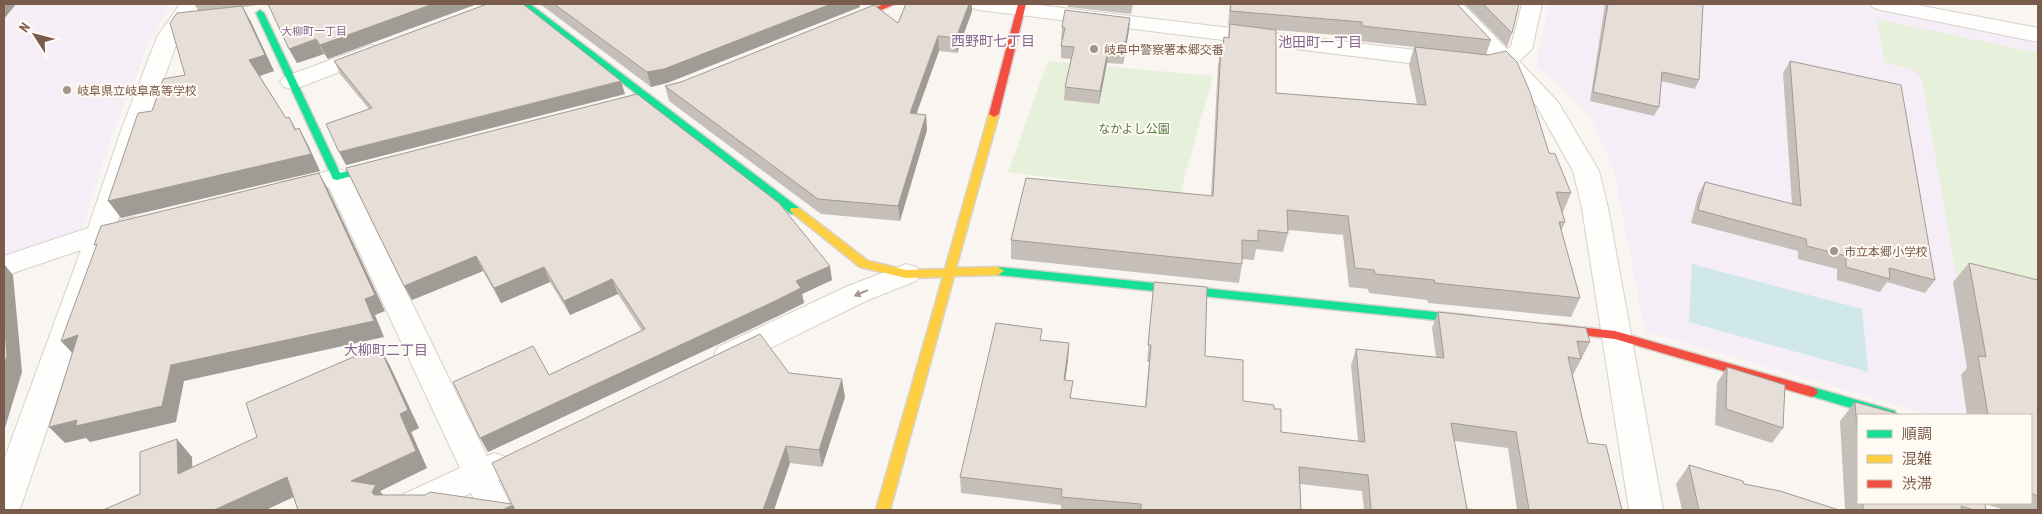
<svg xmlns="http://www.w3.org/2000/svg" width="2042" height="514" viewBox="0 0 2042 514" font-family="'PT Sans Narrow','Noto Sans JP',sans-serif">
<rect width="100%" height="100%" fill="#f9f5f0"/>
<path fill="#f6eef6" d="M 4,4 L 171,4 L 150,39 L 110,141 L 83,226 L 65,241 L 4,261 Z
M 1549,4 L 1864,4 L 2038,39 L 2038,447 L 2031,415 L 1930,415 L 1645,331 L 1614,172 L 1591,118 L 1573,98 L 1536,66 Z"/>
<path fill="#e7f0db" d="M 1877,19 L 2038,53 L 2038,298 L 1956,276 L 1922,78 L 1912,69 L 1885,63 Z
M 1048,61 L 1213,76 L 1180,194 L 1008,172 Z"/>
<path fill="#d0e8ea" d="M 1692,264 L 1862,309 L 1868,372 L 1689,322 Z"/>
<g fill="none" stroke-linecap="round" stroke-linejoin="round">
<defs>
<path id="street" d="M 180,4 L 201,4 L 179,37 L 146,128 L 118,221 L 134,217 L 143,220 L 147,226 L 143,232 L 111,240 L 21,506 L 19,510 L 4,510 L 4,460 L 81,250 L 4,276 L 4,256 L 88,228 L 122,128 L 157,37 Z
M 968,4 L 1030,4 L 1482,58 L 1489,56 L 1441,4 L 1463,4 L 1507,49 L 1511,46 L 1522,4 L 1542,4 L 1532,49 L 1519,61 L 1558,102 L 1599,171 L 1608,208 L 1663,510 L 1629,510 L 1582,208 L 1573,171 L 1536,105 L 1500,67 L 1482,72 L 979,10 L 972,8 Z
M 1870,4 L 1912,4 L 2038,28 L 2038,42 L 1881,10 L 1874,8 Z
M 371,45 L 379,47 L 382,52 L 379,57 L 300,87 L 292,89 L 284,87 L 280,82 L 284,77 Z
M 337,169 L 346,171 L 350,177 L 487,456 L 494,453 L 506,457 L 510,467 L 506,477 L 498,480 L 513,510 L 479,510 L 471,493 L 436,510 L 386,510 L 391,500 L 460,468 L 329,187 L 287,197 L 278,195 L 274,189 L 278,183 Z
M 906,264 L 916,267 L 920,274 L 916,281 L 868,300 L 740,363 L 729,366 L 718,363 L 714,355 L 718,347 L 848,286 Z"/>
<path id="fast" d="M 521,4 L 530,4 L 799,208 L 800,211 L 799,214 L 791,214 Z
M 260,10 L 264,13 L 340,173 L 386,161 L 390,162 L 391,164 L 390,166 L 337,180 L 333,179 L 256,13 Z
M 998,267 L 1474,316 L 1478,317 L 1480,320 L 1478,323 L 1474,324 L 998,275 L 992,271 Z
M 1812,387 L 1895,411 L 1896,415 L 1874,415 L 1808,395 L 1806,392 L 1808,389 Z"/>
<path id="slow" d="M 994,111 L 999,114 L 956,268 L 998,267 L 1004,271 L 998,275 L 954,276 L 890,510 L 876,510 L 943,277 L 906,278 L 860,267 L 790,211 L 791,208 L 799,208 L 868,261 L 906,270 L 945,269 L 989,114 Z"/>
<path id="jam" d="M 884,4 L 895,4 L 847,25 L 844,26 L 840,23 Z
M 1018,4 L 1026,4 L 999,114 L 994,117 L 989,114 Z
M 1551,324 L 1615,331 L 1812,387 L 1816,389 L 1818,392 L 1816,395 L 1812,397 L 1615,339 L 1547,331 L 1545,328 L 1547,325 Z"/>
</defs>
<use href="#street" stroke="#d7d1cb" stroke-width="2"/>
<use href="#fast" stroke="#d9d2cb" stroke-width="3"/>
<use href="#slow" stroke="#d9d2cb" stroke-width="3"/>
<use href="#jam" stroke="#d9d2cb" stroke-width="3"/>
<use href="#street" fill="#fefefd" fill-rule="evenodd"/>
<use href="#fast" fill="#16e098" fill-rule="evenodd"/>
<use href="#slow" fill="#ffcf43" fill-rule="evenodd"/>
<use href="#jam" fill="#f24e42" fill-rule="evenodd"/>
</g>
<path fill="#c6bfb9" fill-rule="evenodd" d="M 194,4 L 260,4 L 257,5 L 243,7 L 251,22 L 274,71 L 260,76 L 286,118 L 289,117 L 296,129 L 308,145 L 320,171 L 121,218 L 152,111 L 185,75 L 198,10 Z
M 268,4 L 477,4 L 328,59 L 324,54 L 297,63 Z
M 540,4 L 859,4 L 860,7 L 667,83 L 651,87 Z
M 906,4 L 972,4 L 972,11 L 957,53 L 939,51 L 916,114 L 926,115 L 927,130 L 900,221 L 821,214 L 669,101 L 665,86 L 898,23 Z
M 1068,4 L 1133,4 L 1131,14 L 1068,7 Z
M 1230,4 L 1457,4 L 1491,40 L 1486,55 L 1549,153 L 1571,193 L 1563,212 L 1562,212 L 1565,222 L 1561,231 L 1580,298 L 1571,317 L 1428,303 L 1427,300 L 1369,293 L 1368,289 L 1349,287 L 1343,235 L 1288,230 L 1288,233 L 1283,252 L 1256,249 L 1254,260 L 1242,259 L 1242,264 L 1239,283 L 1011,259 L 1011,240 L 1211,196 L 1218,65 L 1221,47 L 1223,47 L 1224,37 L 1228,38 L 1229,26 L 1228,26 ZM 1276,30 L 1359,37 L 1359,41 L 1414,47 L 1409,65 L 1417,104 L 1276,93 Z
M 1465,4 L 1519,4 L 1512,33 L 1507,47 Z
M 1605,4 L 1703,4 L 1699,80 L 1695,89 L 1661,81 L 1659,107 L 1654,116 L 1590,101 Z
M 1130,18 L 1129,30 L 1123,64 L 1107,63 L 1099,104 L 1064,100 L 1065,87 L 1071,59 L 1061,58 L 1061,46 L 1062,40 L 1061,40 L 1062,27 Z
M 334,61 L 625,94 L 346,165 L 369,109 L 340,74 Z
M 1790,61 L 1935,280 L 1925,293 L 1887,282 L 1880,292 L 1837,280 L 1837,269 L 1798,259 L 1798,251 L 1691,223 L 1698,195 L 1705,182 L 1792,204 L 1783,73 Z
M 346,168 L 832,280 L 802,294 L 804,303 L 776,317 L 488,452 L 549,375 L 642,331 L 618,294 L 570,315 L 550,282 L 501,303 L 483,271 L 412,300 Z
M 1969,263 L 2038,280 L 2038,510 L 2005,510 L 1985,504 L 1986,510 L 1845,510 L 1840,421 L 1855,402 L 1858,415 L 1858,503 L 2031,503 L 2031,415 L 1967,415 L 1961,375 L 1967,368 L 1953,282 Z
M 1154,282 L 1205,356 L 1243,401 L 1274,409 L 1281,432 L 1358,441 L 1351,365 L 1356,349 L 1436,357 L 1432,328 L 1438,312 L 1590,342 L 1573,375 L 1588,443 L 1622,510 L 1517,510 L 1508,448 L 1454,441 L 1467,509 L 1477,510 L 1364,510 L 1362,491 L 1300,484 L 1301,510 L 1061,510 L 1061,505 L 961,493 L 960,477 L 1042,340 L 1069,343 L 1068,360 L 1065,380 L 1072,399 L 1145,407 L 1149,362 L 1147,362 Z
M 389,364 L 419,428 L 411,432 L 427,468 L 380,491 L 383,495 L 512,504 L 789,373 L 845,397 L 822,467 L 790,463 L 774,510 L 298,510 L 293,497 L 140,494 L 192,457 L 192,467 L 257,437 Z
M 1727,367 L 1783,428 L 1772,443 L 1715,425 L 1717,383 Z
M 1689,465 L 1744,484 L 1839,510 L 1682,510 L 1676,484 Z"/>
<path fill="#a19b96" d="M 4,4 L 16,4 L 4,19 Z
M 433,4 L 477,4 L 328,59 L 320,45 Z
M 831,4 L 859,4 L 860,7 L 667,83 L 651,87 L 647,72 Z
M 969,4 L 972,4 L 972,11 L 957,53 L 956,38 Z
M 242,6 L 251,22 L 274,71 L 259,76 L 249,60 Z
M 1130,18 L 1129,30 L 1123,64 L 1124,51 Z
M 938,36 L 939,51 L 911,129 L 910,113 Z
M 316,39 L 324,54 L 297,63 L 289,49 Z
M 1108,50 L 1107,63 L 1099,104 L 1100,91 Z
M 621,81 L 625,94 L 346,165 L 339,152 Z
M 926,115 L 927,130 L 900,221 L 898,206 Z
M 299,128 L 308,145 L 320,171 L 121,218 L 108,201 Z
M 319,173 L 328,189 L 385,311 L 375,315 L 384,337 L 184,381 L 176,422 L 90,442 L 86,438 L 65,443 L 49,427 L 77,420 L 171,365 L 365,299 Z
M 476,256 L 483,271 L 412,300 L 404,286 Z
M 4,264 L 13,275 L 22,372 L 4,431 Z
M 830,266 L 832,280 L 802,294 L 804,303 L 776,317 L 488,452 L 480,438 L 796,281 Z
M 544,267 L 550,282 L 501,303 L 494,288 Z
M 612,279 L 618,294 L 570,315 L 564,301 Z
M 78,335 L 76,357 L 61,341 Z
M 1069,343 L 1068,360 L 1063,396 L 1064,380 Z
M 379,346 L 389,364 L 419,428 L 411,432 L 427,468 L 380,491 L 388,502 L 351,481 L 400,414 Z
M 842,379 L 845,397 L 822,467 L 819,450 Z
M 177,439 L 192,457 L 193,491 L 178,474 Z
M 786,446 L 790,463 L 774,510 L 763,510 Z
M 287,477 L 300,494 L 266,510 L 214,510 Z
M 513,505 L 516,510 L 502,510 Z"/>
<path fill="#e6ded7" stroke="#a19b96" d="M 268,4 L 433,4 L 320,45 L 316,39 L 289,49 Z
M 487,4 L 523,4 L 621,81 L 339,152 L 326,124 L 372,108 L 334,61 Z
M 554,4 L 831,4 L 664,69 L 647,72 Z
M 906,4 L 969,4 L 956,38 L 938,36 L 910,113 L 926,115 L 898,206 L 818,199 L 665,86 L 681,82 L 874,5 L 898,23 Z
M 1231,4 L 1457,4 L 1491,40 L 1362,26 L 1362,22 L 1230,11 Z
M 1483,4 L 1519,4 L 1512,33 Z
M 1608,4 L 1703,4 L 1699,80 L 1662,72 L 1659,107 L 1593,92 Z
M 242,6 L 265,55 L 249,60 L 286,118 L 289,117 L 295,130 L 299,128 L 311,154 L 108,201 L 138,113 L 152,111 L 163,79 L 185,75 L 170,23 L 177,13 Z
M 1065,10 L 1130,18 L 1124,51 L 1108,50 L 1100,91 L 1065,87 L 1074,47 L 1061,46 L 1065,28 L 1062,27 Z
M 1230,24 L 1276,30 L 1276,93 L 1426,105 L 1415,47 L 1488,55 L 1506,51 L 1517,62 L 1530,92 L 1549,153 L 1555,154 L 1571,193 L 1556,192 L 1565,222 L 1559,222 L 1580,298 L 1435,283 L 1434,280 L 1375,274 L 1374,270 L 1355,268 L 1348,216 L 1287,210 L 1288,233 L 1258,230 L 1258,241 L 1242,240 L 1242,264 L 1011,240 L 1026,178 L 1213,196 L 1221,47 L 1223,47 L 1224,37 L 1229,38 Z
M 1790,61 L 1901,85 L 1935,280 L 1889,268 L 1890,279 L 1846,267 L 1846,256 L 1807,246 L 1806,239 L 1698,210 L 1705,182 L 1801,206 Z
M 637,94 L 779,203 L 830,266 L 796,281 L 801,288 L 773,302 L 480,438 L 453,382 L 533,346 L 549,375 L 645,329 L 612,279 L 564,301 L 544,267 L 494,288 L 476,256 L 404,286 L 346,168 Z
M 319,173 L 375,295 L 365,299 L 374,321 L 171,365 L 162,406 L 76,426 L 77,420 L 49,427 L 78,335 L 61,341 L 97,244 L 94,245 L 101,226 Z
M 1969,263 L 2038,280 L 2038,496 L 2031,493 L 2031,415 L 1988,415 L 1978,356 L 1986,357 Z
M 1154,282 L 1207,287 L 1205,356 L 1243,360 L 1243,401 L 1274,405 L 1274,409 L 1281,409 L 1281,432 L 1365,442 L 1356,349 L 1444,358 L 1438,312 L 1586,328 L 1590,342 L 1577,341 L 1581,359 L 1568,357 L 1588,443 L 1606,445 L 1622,510 L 1529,510 L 1516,432 L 1451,423 L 1467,509 L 1477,510 L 1371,510 L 1368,475 L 1299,467 L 1301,510 L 1141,510 L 1141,504 L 1061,497 L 1062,489 L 960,477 L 996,323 L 1042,329 L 1040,340 L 1069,343 L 1064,380 L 1073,381 L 1070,398 L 1146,407 L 1151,345 L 1148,345 Z
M 4,317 L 7,356 L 4,365 Z
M 760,334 L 789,373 L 842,379 L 819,450 L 786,446 L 763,510 L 515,510 L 513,505 L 502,510 L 298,510 L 287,477 L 214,510 L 103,510 L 140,494 L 140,452 L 177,439 L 178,474 L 257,437 L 246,403 L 379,346 L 408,410 L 400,414 L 416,451 L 351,481 L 376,485 L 372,492 L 374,495 L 425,495 L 430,492 L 512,504 L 492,463 Z
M 1727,367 L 1785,385 L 1783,428 L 1726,409 Z
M 1855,402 L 1902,415 L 1858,415 L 1858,441 Z
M 1689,465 L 1743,481 L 1744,484 L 1780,491 L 1839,510 L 1699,510 Z
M 1863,503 L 1985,503 L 1986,510 L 1974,510 L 1961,506 L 1962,510 L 1863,510 Z"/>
<defs><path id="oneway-solid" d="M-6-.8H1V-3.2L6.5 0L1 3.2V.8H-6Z" transform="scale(1.25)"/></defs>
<use fill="#a8958b" href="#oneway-solid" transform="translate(861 293) rotate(157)"/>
<g fill="#a69286" stroke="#fffaf3" stroke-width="2">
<circle cx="1094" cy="49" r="5"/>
<circle cx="67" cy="90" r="5"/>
<circle cx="1834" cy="251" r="5"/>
</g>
<g text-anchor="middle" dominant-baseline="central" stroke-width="4" stroke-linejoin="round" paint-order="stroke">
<g font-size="11" fill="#846695" stroke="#fffaf3">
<text x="314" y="31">大柳町一丁目</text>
</g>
<g font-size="12" fill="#7a5c4d" stroke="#fffaf3" text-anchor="start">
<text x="1104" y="49">岐阜中警察署本郷交番</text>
<text x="77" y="90">岐阜県立岐阜高等学校</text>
<text x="1844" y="251">市立本郷小学校</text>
</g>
<g font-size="12" fill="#537a41" stroke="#fffaf3">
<text x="1134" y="128">なかよし公園</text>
</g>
<g font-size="14" fill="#846695" stroke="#fffaf3">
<text x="993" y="41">西野町七丁目</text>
<text x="1320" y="42">池田町一丁目</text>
<text x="386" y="350">大柳町二丁目</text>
</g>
</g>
<rect width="2042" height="514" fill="none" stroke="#7a5c4d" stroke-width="10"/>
<rect x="1857" y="414" width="175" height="90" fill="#fffaf3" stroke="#cabbb1"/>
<rect x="1867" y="430" width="25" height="8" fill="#16e098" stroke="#cabbb1"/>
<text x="1902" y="439" font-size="15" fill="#7a5c4d">順調</text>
<rect x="1867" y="455" width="25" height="8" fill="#ffcf43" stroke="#cabbb1"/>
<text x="1902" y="464" font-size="15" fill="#7a5c4d">混雑</text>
<rect x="1867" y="480" width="25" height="8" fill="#f24e42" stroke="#cabbb1"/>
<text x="1902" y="489" font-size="15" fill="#7a5c4d">渋滞</text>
<g transform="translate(35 35) rotate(306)" stroke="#fffaf3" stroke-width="4" paint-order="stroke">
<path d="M0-4L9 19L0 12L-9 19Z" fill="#7a5c4d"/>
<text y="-8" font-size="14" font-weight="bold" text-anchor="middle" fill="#7a5c4d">N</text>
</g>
</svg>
